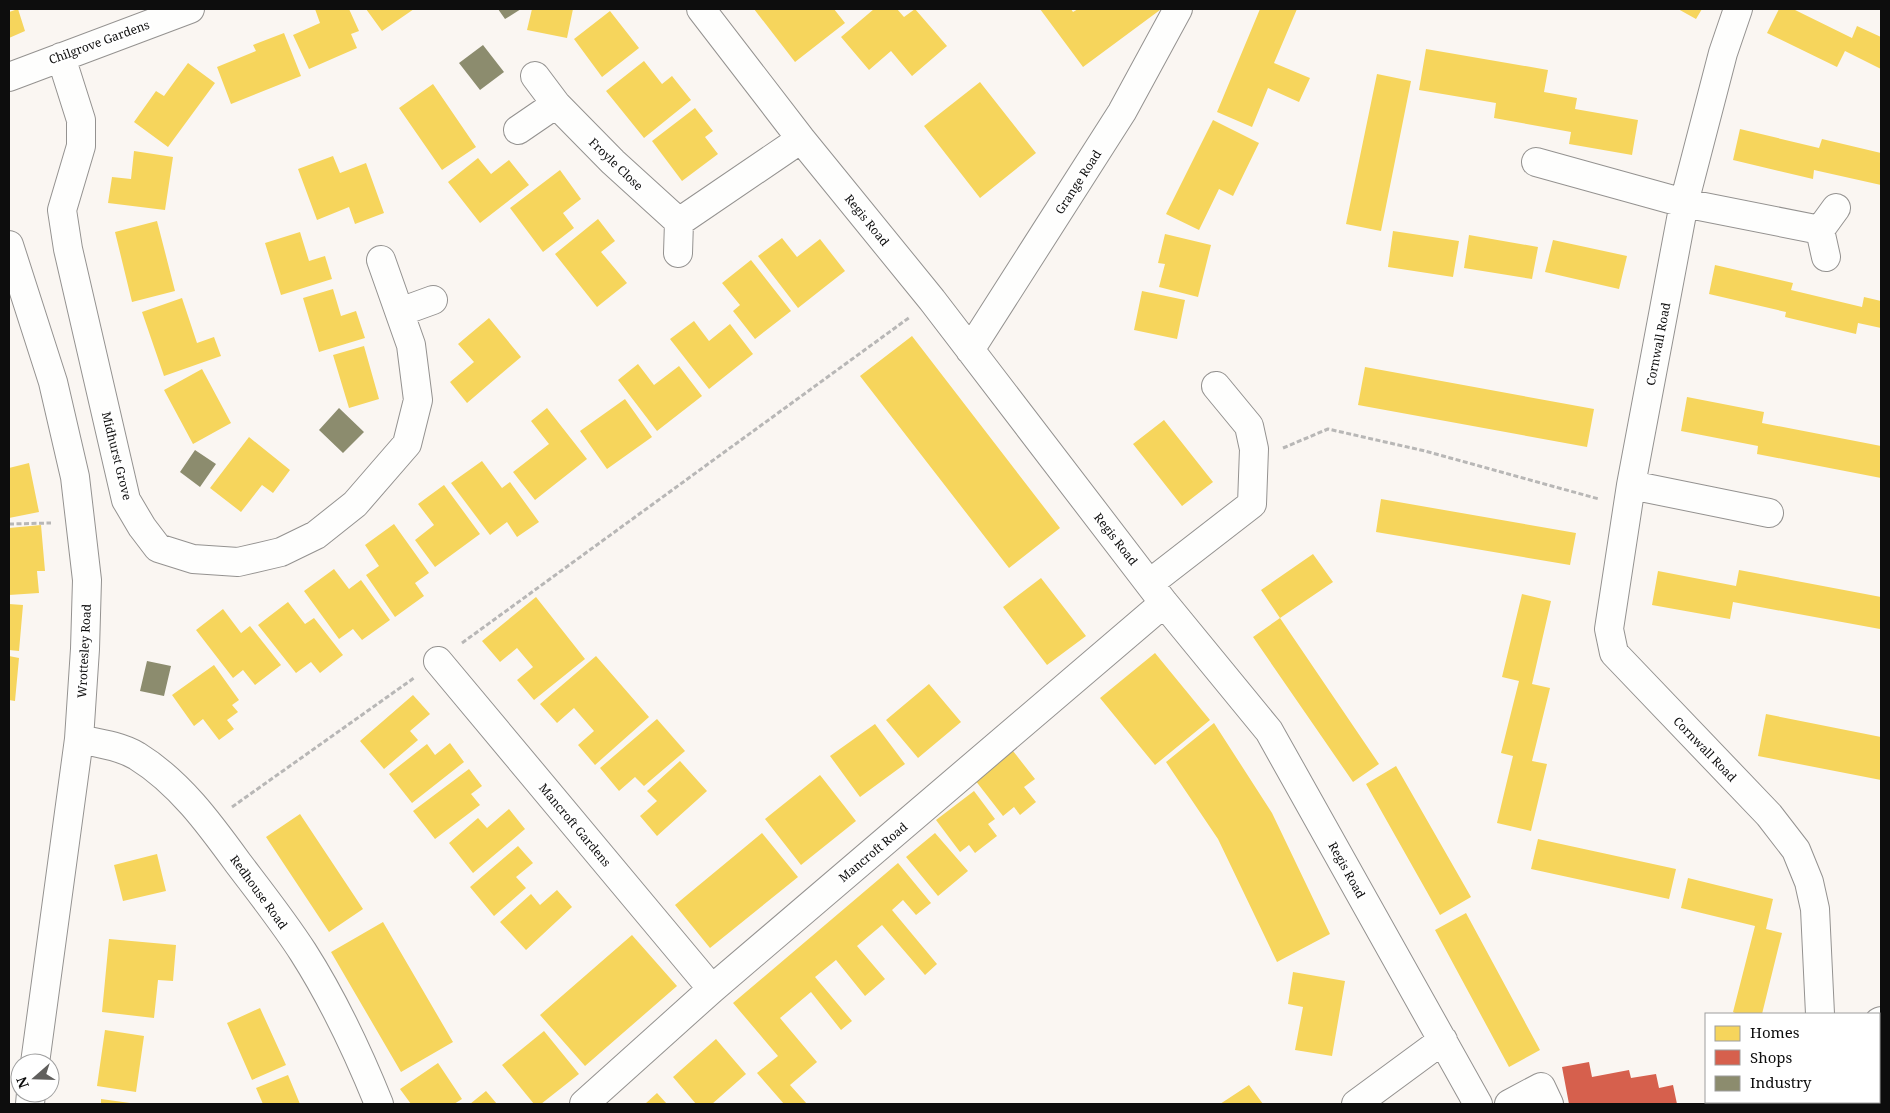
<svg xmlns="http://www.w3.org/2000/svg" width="1890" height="1113" viewBox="0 0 1890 1113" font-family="'Noto Serif',serif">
<rect width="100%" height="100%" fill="#faf6f2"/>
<path fill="#f6d55c" d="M 18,9 L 25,31 L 9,38 L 9,12 Z
M 315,9 L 349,9 L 359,31 L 351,34 L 357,48 L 309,69 L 293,35 L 320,23 Z
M 366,9 L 414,9 L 382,31 Z
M 532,9 L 573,9 L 567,38 L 527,30 Z
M 754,9 L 834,9 L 845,23 L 795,62 Z
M 874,9 L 897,9 L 904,17 L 915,9 L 947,46 L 912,76 L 891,51 L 869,70 L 841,37 Z
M 1040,9 L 1071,9 L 1073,12 L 1078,9 L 1159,9 L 1160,10 L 1083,67 Z
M 1260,9 L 1297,9 L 1274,63 L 1310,78 L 1299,102 L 1268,88 L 1252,127 L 1217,112 Z
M 1678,9 L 1702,9 L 1696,19 Z
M 1779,9 L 1793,9 L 1852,38 L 1857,26 L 1881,37 L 1881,69 L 1845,51 L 1837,67 L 1767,33 Z
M 610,11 L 639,48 L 602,77 L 574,39 Z
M 284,33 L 301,76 L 231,104 L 217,67 L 256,51 L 253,45 Z
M 1426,49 L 1548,70 L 1544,92 L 1577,98 L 1575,109 L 1638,120 L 1632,155 L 1569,144 L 1571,132 L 1494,118 L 1496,103 L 1419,90 Z
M 644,61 L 662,84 L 672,76 L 691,100 L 644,138 L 606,91 Z
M 188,63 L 215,83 L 168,147 L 134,122 L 156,91 L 164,96 Z
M 1377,74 L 1411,81 L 1381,231 L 1346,224 Z
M 980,82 L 1036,153 L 980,198 L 924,126 Z
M 433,84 L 476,147 L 442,170 L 399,108 Z
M 695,108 L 713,131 L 705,137 L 718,154 L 682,181 L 652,141 Z
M 1213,120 L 1259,143 L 1233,196 L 1219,189 L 1199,230 L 1166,214 Z
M 1740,129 L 1819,148 L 1822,139 L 1881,153 L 1881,185 L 1814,170 L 1813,179 L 1733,160 Z
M 134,151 L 173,157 L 165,210 L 108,203 L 112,177 L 131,179 Z
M 333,156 L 340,173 L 366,163 L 384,213 L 355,224 L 349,207 L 317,220 L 298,169 Z
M 478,158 L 491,174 L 509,160 L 529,185 L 480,223 L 448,182 Z
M 560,170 L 581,199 L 563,213 L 574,228 L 543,252 L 510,208 Z
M 598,219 L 615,241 L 601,252 L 627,283 L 597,307 L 555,254 Z
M 157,221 L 175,291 L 132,302 L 115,232 Z
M 1393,231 L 1459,241 L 1453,277 L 1388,267 Z
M 300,232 L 309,261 L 325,256 L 332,279 L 281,295 L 265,243 Z
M 1165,234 L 1211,245 L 1198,297 L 1159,287 L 1165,264 L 1158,263 Z
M 1469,235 L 1538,247 L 1532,279 L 1464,268 Z
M 782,238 L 797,257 L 820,239 L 845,271 L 798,308 L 758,256 Z
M 1553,240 L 1627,256 L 1619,289 L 1545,272 Z
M 751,260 L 791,311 L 755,339 L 733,311 L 740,305 L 722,283 Z
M 1715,265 L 1793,283 L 1791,290 L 1862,307 L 1864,297 L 1881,301 L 1881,328 L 1858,323 L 1856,334 L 1785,317 L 1786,312 L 1709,294 Z
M 333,289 L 341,316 L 356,311 L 365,338 L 319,352 L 303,298 Z
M 1142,291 L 1185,300 L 1177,339 L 1134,330 Z
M 182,298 L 197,343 L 214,337 L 221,356 L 164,376 L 142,312 Z
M 489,318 L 521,357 L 467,403 L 450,382 L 474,362 L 458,344 Z
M 694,321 L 709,341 L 730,324 L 753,354 L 709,389 L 670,339 Z
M 912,336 L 1060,528 L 1009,568 L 860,376 Z
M 364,346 L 379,399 L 349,408 L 333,355 Z
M 638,364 L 654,385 L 679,366 L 702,396 L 657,431 L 618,380 Z
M 1365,367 L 1594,409 L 1587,447 L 1358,405 Z
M 202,369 L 231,423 L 193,444 L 164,390 Z
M 1687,397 L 1764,412 L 1762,423 L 1881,446 L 1881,478 L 1757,454 L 1758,446 L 1681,431 Z
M 625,399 L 652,437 L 607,469 L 580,431 Z
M 547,408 L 587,459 L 535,500 L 513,472 L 549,444 L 531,421 Z
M 1164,420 L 1213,482 L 1182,506 L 1133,444 Z
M 249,437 L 290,470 L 273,493 L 262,485 L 241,512 L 210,488 Z
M 482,461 L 502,488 L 510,482 L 539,522 L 517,537 L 507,522 L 490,535 L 451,483 Z
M 29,463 L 39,512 L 9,518 L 9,468 Z
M 444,485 L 480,534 L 435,567 L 415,540 L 434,525 L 418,504 Z
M 1381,499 L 1576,533 L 1570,565 L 1376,532 Z
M 394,524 L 429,573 L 415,583 L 424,596 L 395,617 L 366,575 L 379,566 L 365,545 Z
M 41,525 L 45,571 L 37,571 L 39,593 L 9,595 L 9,528 Z
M 1313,554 L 1333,582 L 1280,618 L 1379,764 L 1353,782 L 1253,637 L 1280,618 L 1261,590 Z
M 334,569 L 349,589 L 361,580 L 390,620 L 362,640 L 353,629 L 339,639 L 304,591 Z
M 1739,570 L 1881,597 L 1880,629 L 1733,602 L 1730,619 L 1652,605 L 1658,571 L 1736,586 Z
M 1041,578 L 1086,636 L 1047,665 L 1003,607 Z
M 1522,594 L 1551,601 L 1532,684 L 1550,688 L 1532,761 L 1547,764 L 1531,831 L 1497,823 L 1513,756 L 1501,753 L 1519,681 L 1502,677 Z
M 536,597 L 585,659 L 534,700 L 517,680 L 533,667 L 517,648 L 500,662 L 482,641 Z
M 288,602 L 305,624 L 314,618 L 343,655 L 320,673 L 311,662 L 296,673 L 258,625 Z
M 9,604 L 23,605 L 19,651 L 9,650 Z
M 223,609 L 241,633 L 250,626 L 281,665 L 255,685 L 243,670 L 233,678 L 196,630 Z
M 1155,653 L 1210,720 L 1155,765 L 1100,698 Z
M 9,656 L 19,658 L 15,701 L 9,700 Z
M 596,656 L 649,717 L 595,765 L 578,745 L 594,731 L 574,708 L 557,723 L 540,704 Z
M 214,665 L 239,700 L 232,705 L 238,712 L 227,720 L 234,729 L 219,740 L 203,719 L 194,726 L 172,695 Z
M 929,684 L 961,722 L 918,758 L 886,720 Z
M 413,695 L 430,714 L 410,731 L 418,740 L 384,769 L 360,741 Z
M 1766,714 L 1881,737 L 1881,780 L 1758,756 Z
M 657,719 L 685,751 L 644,786 L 635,777 L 619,791 L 600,768 Z
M 1214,723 L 1272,813 L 1330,934 L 1277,962 L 1218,839 L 1166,762 Z
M 875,724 L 905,764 L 860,797 L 830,756 Z
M 450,743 L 464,762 L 412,803 L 389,774 L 427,744 L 435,755 Z
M 1013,751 L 1035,779 L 1024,787 L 1036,802 L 1020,815 L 1014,807 L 1003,816 L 975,780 Z
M 680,761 L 707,791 L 657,836 L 640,816 L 657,801 L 647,791 Z
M 1396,766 L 1471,897 L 1440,915 L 1366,784 Z
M 469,769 L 482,786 L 471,794 L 480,805 L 435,839 L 413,811 Z
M 820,775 L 856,821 L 801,865 L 765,819 Z
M 974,791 L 995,819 L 988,824 L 997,836 L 975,853 L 969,845 L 960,852 L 936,820 Z
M 509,809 L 525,829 L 473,873 L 449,843 L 478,818 L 487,828 Z
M 300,814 L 363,909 L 329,932 L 266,837 Z
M 762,833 L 798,877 L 710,948 L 675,905 Z
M 935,833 L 968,871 L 938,896 L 906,857 Z
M 1538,839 L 1676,869 L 1669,899 L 1531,869 Z
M 518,846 L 533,863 L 516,877 L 526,888 L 494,916 L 470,887 Z
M 157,854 L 166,891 L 123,901 L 114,865 Z
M 898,863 L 931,903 L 916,915 L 903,900 L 892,910 L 937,964 L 925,975 L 882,925 L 857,946 L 885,979 L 865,996 L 836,960 L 815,977 L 852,1021 L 841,1030 L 811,992 L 780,1018 L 817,1062 L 790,1085 L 807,1104 L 784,1104 L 757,1073 L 778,1056 L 733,1003 Z
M 1688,878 L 1773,899 L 1766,929 L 1782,933 L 1762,1014 L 1737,1014 L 1733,1012 L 1755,926 L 1681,908 Z
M 557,890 L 572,907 L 526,950 L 500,922 L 531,894 L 540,905 Z
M 1466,913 L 1540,1050 L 1509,1067 L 1435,930 Z
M 383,922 L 453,1042 L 401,1072 L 331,952 Z
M 632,935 L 677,986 L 585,1066 L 540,1015 Z
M 109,939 L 176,945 L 173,981 L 158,980 L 154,1018 L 102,1012 Z
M 1293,972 L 1345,981 L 1332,1056 L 1295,1050 L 1303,1007 L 1288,1004 Z
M 260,1008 L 286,1065 L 252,1080 L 227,1023 Z
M 105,1030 L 144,1036 L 136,1092 L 97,1086 Z
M 544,1031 L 579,1074 L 541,1104 L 534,1104 L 502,1065 Z
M 716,1039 L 746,1074 L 712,1104 L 696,1104 L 673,1077 Z
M 438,1063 L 462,1099 L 454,1104 L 411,1104 L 400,1089 Z
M 288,1075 L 300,1104 L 263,1104 L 256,1088 Z
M 1249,1085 L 1263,1104 L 1220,1104 Z
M 486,1091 L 497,1104 L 470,1104 Z
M 657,1093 L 667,1104 L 645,1104 Z
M 101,1099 L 130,1103 L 130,1104 L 101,1104 Z
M 1728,1102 L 1764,1102 L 1764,1104 L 1728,1104 Z"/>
<path fill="#d6604d" d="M 1589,1062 L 1592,1077 L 1629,1070 L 1631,1078 L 1656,1074 L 1659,1088 L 1673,1085 L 1677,1104 L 1569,1104 L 1562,1067 Z"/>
<path fill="#8c8c6e" d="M 498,9 L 521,9 L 505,19 Z
M 483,45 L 504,72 L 480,90 L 459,63 Z
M 339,408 L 364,432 L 343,453 L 319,430 Z
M 195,450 L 216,464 L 200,487 L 180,472 Z
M 147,661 L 171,666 L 164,696 L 140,691 Z"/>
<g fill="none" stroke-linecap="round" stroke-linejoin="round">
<defs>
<path id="minor" d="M 701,9 L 801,139 L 932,300 L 1164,603 L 1269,731 L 1478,1104
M 1738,9 L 1723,53 L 1684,203 L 1631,485 L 1609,629 L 1614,653 L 1769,815 L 1796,850 L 1809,882 L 1815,909 L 1820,1014
M 61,57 L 81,120 L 81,146 L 62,210 L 68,249 L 126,500 L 142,527 L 158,548 L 193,559 L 238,562 L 281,552 L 316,535 L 355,504 L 407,444 L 418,400 L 411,345 L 381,260
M 535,76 L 556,104 L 613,162 L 679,222
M 9,77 L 190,9
M 518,130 L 556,104
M 1536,162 L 1684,203 L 1820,230
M 9,245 L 53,382 L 75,477 L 87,580 L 85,649 L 79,739 L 35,1063
M 678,253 L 679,222 L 801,139
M 1826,257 L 1820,230 L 1836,208
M 400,312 L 433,300
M 970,350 L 1122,112 L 1178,9
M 1631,485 L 1769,513
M 1150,583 L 1252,504 L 1254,449 L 1249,426 L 1216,386
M 438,661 L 712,989
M 79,739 C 98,743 120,746 137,756 C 179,782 209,823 238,863 C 260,892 283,921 303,952 C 333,999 358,1052 379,1104
M 1879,1022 L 1881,1021
M 1822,1102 L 1822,1104
M 30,1104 L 31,1093
M 584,1104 L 712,989 L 1164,603
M 1356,1104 L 1443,1040
M 1509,1104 L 1541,1087 L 1549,1104"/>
</defs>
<use href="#minor" stroke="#949290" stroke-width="30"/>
<path stroke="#b8b7b6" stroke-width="3" stroke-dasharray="5 2.5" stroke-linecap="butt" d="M 1283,448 L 1328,429 L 1425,451 L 1599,499
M 9,524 L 51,523
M 462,643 L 910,317
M 232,807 L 414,678"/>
<use href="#minor" stroke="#fefefd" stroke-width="28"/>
</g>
<g text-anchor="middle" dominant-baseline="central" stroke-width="5" stroke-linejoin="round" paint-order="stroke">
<g font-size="12" fill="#0d0d0d" stroke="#fff">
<text transform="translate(99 42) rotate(-20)">Chilgrove Gardens</text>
<text transform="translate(616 164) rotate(44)">Froyle Close</text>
<text transform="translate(1078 182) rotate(-57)">Grange Road</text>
<text transform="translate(867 220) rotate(51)">Regis Road</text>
<text transform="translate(1658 344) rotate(-79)">Cornwall Road</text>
<text transform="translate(117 456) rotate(76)">Midhurst Grove</text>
<text transform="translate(1116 539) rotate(52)">Regis Road</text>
<text transform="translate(84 651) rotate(-87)">Wrottesley Road</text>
<text transform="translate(1705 749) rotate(46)">Cornwall Road</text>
<text transform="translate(575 825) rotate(50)">Mancroft Gardens</text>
<text transform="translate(873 852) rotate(-40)">Mancroft Road</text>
<text transform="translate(1347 870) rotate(61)">Regis Road</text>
<text transform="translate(259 892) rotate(54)">Redhouse Road</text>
</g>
</g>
<rect width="1890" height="1113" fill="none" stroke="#0d0d0d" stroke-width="20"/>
<rect x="1705" y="1013" width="175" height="90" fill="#ffffff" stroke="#9e9e9e"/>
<rect x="1715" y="1026" width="25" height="15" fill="#f6d55c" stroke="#9e9e9e"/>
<text x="1750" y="1038" font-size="15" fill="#0d0d0d">Homes</text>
<rect x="1715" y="1050" width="25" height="15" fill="#d6604d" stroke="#9e9e9e"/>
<text x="1750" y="1063" font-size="15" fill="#0d0d0d">Shops</text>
<rect x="1715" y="1076" width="25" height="15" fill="#8c8c6e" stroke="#9e9e9e"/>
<text x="1750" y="1088" font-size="15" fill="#0d0d0d">Industry</text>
<g transform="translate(35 1078) rotate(250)"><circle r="24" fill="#ffffff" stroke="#9e9e9e"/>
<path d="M0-4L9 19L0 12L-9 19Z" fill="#605f5d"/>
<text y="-8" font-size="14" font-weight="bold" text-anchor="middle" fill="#0d0d0d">N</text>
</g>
</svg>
